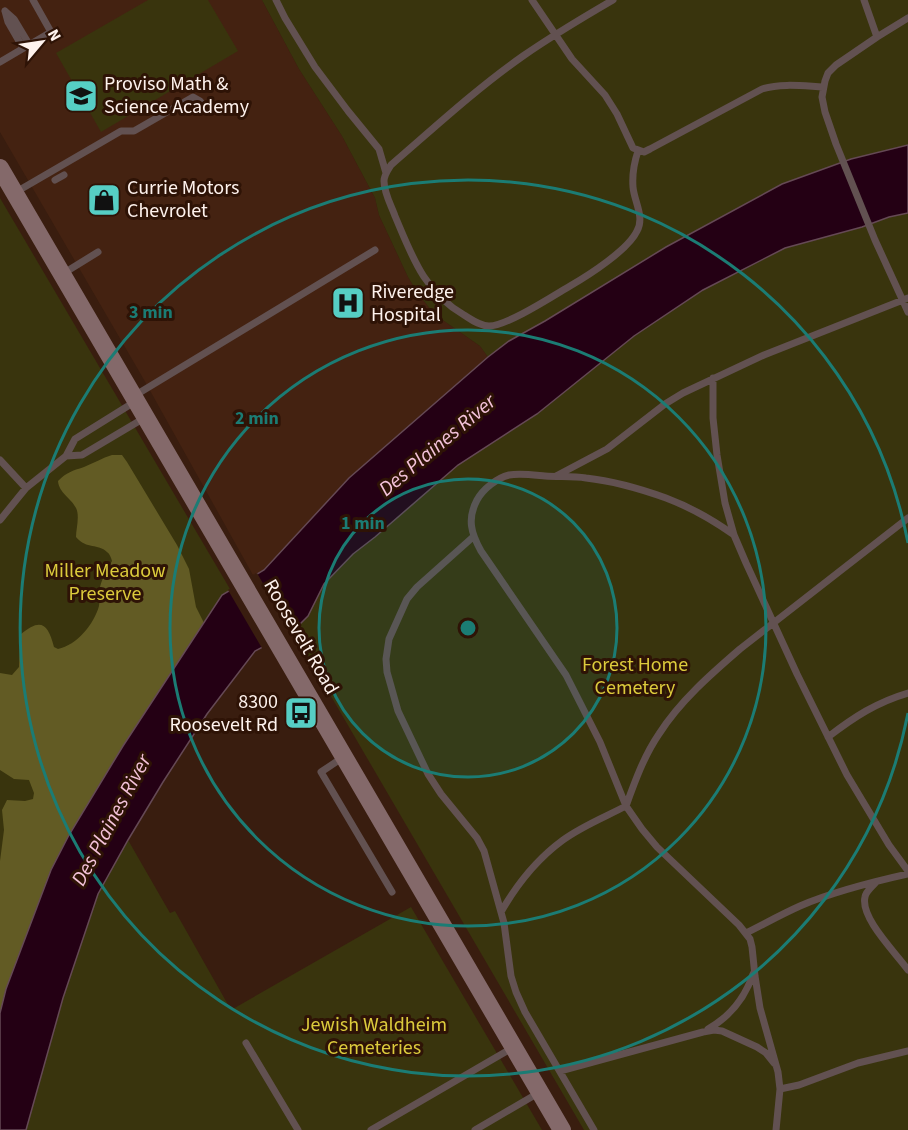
<svg xmlns="http://www.w3.org/2000/svg" width="908" height="1130" viewBox="0 0 908 1130" font-family="'Source Sans 3',sans-serif">
<rect width="100%" height="100%" fill="#391d0f"/>
<path fill="#421" d="M 0,0 L 262,0 L 299,69 L 342,136 L 375,198 L 379,215 L 408,277 L 417,292 L 434,314 L 480,346 L 488,357 L 349,478 L 271,564 L 264,570 L 257,574 L 256,573 L 253,575 L 143,378 L 0,132 Z"/>
<path fill="#39340d" d="M 148,0 L 208,0 L 238,51 L 101,132 L 56,53 Z
M 262,0 L 908,0 L 908,145 L 851,159 L 782,184 L 666,247 L 545,321 L 509,341 L 488,357 L 480,346 L 434,314 L 417,292 L 408,277 L 379,215 L 375,198 L 342,136 L 299,69 Z
M 0,198 L 230,589 L 228,590 L 229,591 L 222,595 L 169,675 L 6,989 L 0,1013 Z
M 908,213 L 908,1130 L 584,1130 L 293,631 L 308,616 L 324,584 L 353,554 L 375,537 L 458,465 L 537,414 L 634,336 L 703,290 L 785,248 L 862,227 L 889,217 Z
M 128,840 L 170,913 L 175,911 L 231,1010 L 411,907 L 542,1130 L 26,1130 L 63,998 L 98,894 Z"/>
<path fill="#625b24" d="M 112,455 L 122,455 L 127,462 L 177,545 L 189,569 L 196,607 L 204,623 L 123,746 L 69,835 L 6,989 L 0,1013 L 0,861 L 4,830 L 2,810 L 7,800 L 25,801 L 33,799 L 34,793 L 29,780 L 14,779 L 0,770 L 0,673 L 12,675 L 19,667 L 20,635 C 41,617 48,624 54,647 L 58,649 C 77,645 94,624 99,606 C 100,600 99,593 100,587 C 102,578 108,569 112,561 C 111,558 110,554 107,552 C 98,543 87,550 76,537 C 76,529 80,516 76,508 C 71,498 59,493 58,481 C 67,472 72,471 84,467 C 94,463 102,458 112,455 Z"/>
<path fill="#240014" stroke="#654955" stroke-width="1.5" d="M 908,145 L 908,213 L 889,217 L 862,227 L 785,248 L 703,290 L 634,336 L 537,414 L 458,465 L 375,537 L 353,554 L 324,584 L 308,616 L 293,631 L 255,651 L 207,714 L 163,782 L 128,840 L 98,894 L 63,998 L 26,1130 L 0,1130 L 0,1013 L 6,989 L 51,870 L 69,835 L 123,746 L 222,595 L 264,570 L 349,478 L 488,357 L 509,341 L 545,321 L 666,247 L 782,184 L 851,159 Z"/>
<path fill="#391d0f" d="M 257,573 L 292,634 L 263,650 L 228,590 Z"/>
<g fill="none" stroke-linecap="round" stroke-linejoin="round">
<path stroke="#625151" stroke-width="7" d="M 276,0 L 285,18 L 315,67 L 348,111 L 379,149 L 386,173
M 532,0 L 572,59 L 605,95 L 617,114 L 633,148 L 644,152 L 650,149 L 762,89 C 782,83 803,86 823,87
M 613,0 C 582,18 552,36 523,56 C 476,89 434,128 391,165 C 388,170 384,175 384,181 C 384,193 391,205 395,216 C 412,256 424,292 464,315 C 472,320 480,326 489,326 C 507,326 553,296 570,286 C 589,275 628,250 637,231 C 645,217 634,201 633,187 C 632,174 634,163 638,151
M 864,0 L 877,37
M 5,11 L 14,19 L 29,44
M 5,11 L 8,22 L 23,48
M 908,18 L 877,37 L 836,65 L 828,73 L 825,81 L 822,97 L 825,112 L 836,144 L 875,240 L 908,312
M 0,62 L 51,32 L 33,0
M 55,180 L 64,175
M 16,192 L 121,131 L 134,131 L 193,97 L 200,101 L 208,110
M 64,273 L 98,252
M 713,378 L 713,418 L 717,455 L 725,503 L 734,535 L 746,563 L 797,674 L 847,775 L 889,845 L 908,871
M 134,396 L 375,250
M 66,456 L 82,455 L 146,417
M 0,460 L 26,488
M 556,476 L 607,449 L 665,404 L 683,393 L 764,355 L 908,298
M 0,520 L 26,488 L 66,456 L 75,439 L 136,401
M 734,535 C 713,520 690,507 666,498 C 641,489 613,481 586,478 C 573,476 559,477 545,476 C 534,475 520,473 509,475 C 497,478 483,489 477,500 C 467,519 471,533 481,551 L 566,675 L 600,742 L 626,806 L 642,829 L 657,847 L 739,925 L 750,939 L 752,947 L 755,976 L 760,1008 L 778,1072 L 780,1089 L 776,1130
M 473,537 L 417,587 L 407,599 L 389,639 L 386,659 L 387,672 L 398,711 L 428,774 L 441,794 L 477,838 L 484,851 L 504,923 L 511,976 L 516,992 L 525,1012 L 594,1130
M 828,737 C 854,717 877,702 908,693
M 342,758 L 321,772 L 392,892
M 876,882 C 872,887 866,891 865,897 C 860,918 896,953 908,970
M 501,912 C 517,884 537,859 563,840 C 582,826 605,817 626,806 C 635,781 644,756 659,734 C 680,701 711,674 740,649 L 908,518
M 746,933 C 764,924 782,914 800,906 C 835,891 872,882 908,874
M 708,1029 C 729,1017 745,998 753,974
M 246,1043 L 298,1130
M 560,1071 L 703,1032 L 714,1030 L 722,1031 L 757,1047 L 766,1053 L 774,1063
M 780,1089 L 799,1085 L 858,1063 L 908,1051
M 371,1130 L 514,1047
M 475,1130 L 540,1092"/>
<path stroke="#84696a" stroke-width="18" d="M 0,168 L 562,1130"/>
</g>
<circle cx="468" cy="628" r="149" fill="#1b7c74" fill-opacity=".12"/>
<g fill="none" stroke="#1b7c74" stroke-width="3">
<circle cx="468" cy="628" r="149"/>
<circle cx="468" cy="628" r="298"/>
<path d="M908 713A448 448 0 1 1 908 543"/>
</g>
<defs>
<symbol id="school-square" viewBox="-11 -11 22 22"><rect x="-9" y="-9" width="18" height="18" rx="4" fill="#56cec4" stroke="#2e1306"/><path d="M0-5L7-2L0 1L-7-2ZM-4 1L0 2.5L4 1V4Q0 6-4 4Z" fill="#111"/></symbol>
<symbol id="shop-square" viewBox="-11 -11 22 22"><rect x="-9" y="-9" width="18" height="18" rx="4" fill="#56cec4" stroke="#2e1306"/><path d="M-5-2.5h2.3a2.7 3.5 0 0 1 5.4 0H5L5.5 6h-11ZM-1.5-2.5h3a1.5 2.3 0 0 0-3 0Z" fill="#111"/></symbol>
<symbol id="hospital-square" viewBox="-11 -11 22 22"><rect x="-9" y="-9" width="18" height="18" rx="4" fill="#56cec4" stroke="#2e1306"/><path d="M-5-5h3v3.5h4V-5h3V5h-3V1.5h-4V5h-3Z" fill="#111"/></symbol>
<symbol id="bus-square" viewBox="-11 -11 22 22"><rect x="-9" y="-9" width="18" height="18" rx="4" fill="#56cec4" stroke="#2e1306"/><path d="M-5-6H5V4H4V6H2V4H-2V6H-4V4H-5ZM-3.5-4V0h7V-4ZM-3.5 1.2v1.5H-2V1.2ZM2 1.2v1.5H3.5V1.2Z" fill="#111"/></symbol>
</defs>
<g fill-rule="evenodd">
<use href="#school-square" x="62" y="77" width="38" height="38"/>
<use href="#shop-square" x="85" y="181" width="38" height="38"/>
<use href="#hospital-square" x="329" y="284" width="38" height="38"/>
<use href="#bus-square" x="282" y="694" width="38" height="38"/>
</g>
<g text-anchor="middle" dominant-baseline="central" stroke-width="6" stroke-linejoin="round" paint-order="stroke">
<g font-size="20" fill="#fef2ed" stroke="#2e1306" text-anchor="start">
<text x="104" y="84">Proviso Math &amp;<tspan x="104" dy="23">Science Academy</tspan></text>
<text x="127" y="188">Currie Motors<tspan x="127" dy="23">Chevrolet</tspan></text>
<text x="371" y="292">Riveredge<tspan x="371" dy="23">Hospital</tspan></text>
<text x="278" y="702" text-anchor="end">8300<tspan x="278" dy="23">Roosevelt Rd</tspan></text>
</g>
<g font-size="20" fill="#dccb3c" stroke="#2e1306">
<text x="105" y="571">Miller Meadow<tspan x="105" dy="23">Preserve</tspan></text>
<text x="635" y="665">Forest Home<tspan x="635" dy="23">Cemetery</tspan></text>
<text x="374" y="1025">Jewish Waldheim<tspan x="374" dy="23">Cemeteries</tspan></text>
</g>
<g font-size="20" fill="#fef2ed" stroke="#2e1306">
<text transform="translate(301 637) rotate(60)">Roosevelt Road</text>
</g>
<g font-size="21" font-style="italic" fill="#f4c3da" stroke="#2e1306">
<text transform="translate(437 445) rotate(-40)">Des Plaines River</text>
<text transform="translate(111 820) rotate(-62)">Des Plaines River</text>
</g>
</g>
<circle cx="468" cy="628" r="9" fill="#1b7c74" stroke="#2e1306" stroke-width="3"/>
<g font-size="18" text-anchor="middle" font-weight="bold" fill="#1b7c74" stroke="#2e1306" stroke-width="6" stroke-linejoin="round" paint-order="stroke">
<text x="151" y="318">3 min</text>
<text x="257" y="424">2 min</text>
<text x="363" y="529">1 min</text>
</g>
<g transform="translate(42 42) rotate(61)" stroke="#2e1306" stroke-width="4.5" paint-order="stroke">
<path d="M0-4.5L10 22L0 15L-10 22Z" fill="#fef2ed"/>
<text y="-9" font-size="16" font-weight="bold" text-anchor="middle" fill="#fef2ed">N</text>
</g>
</svg>
